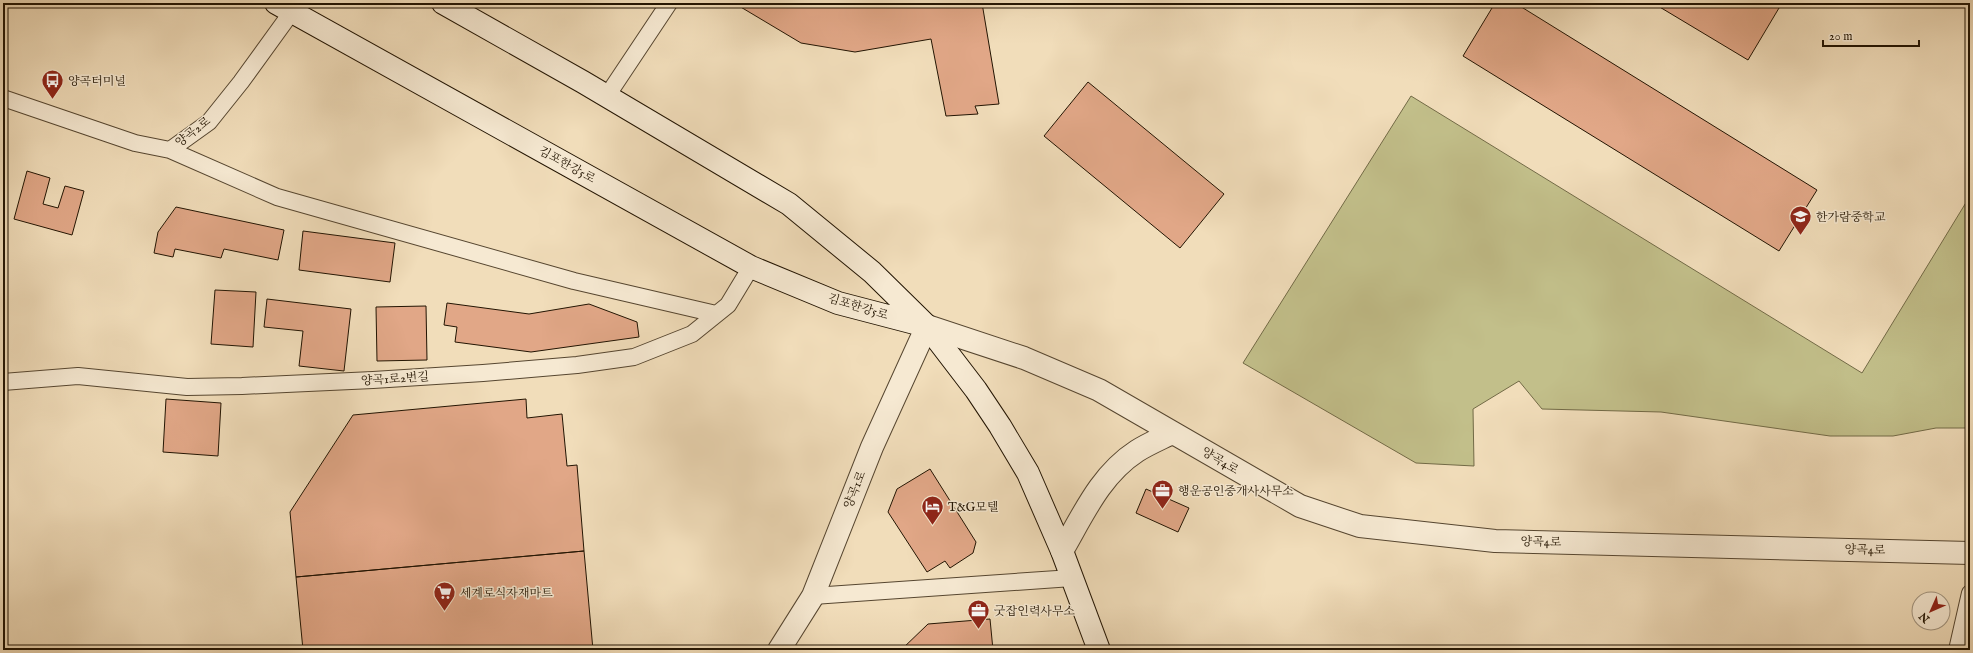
<svg xmlns="http://www.w3.org/2000/svg" width="1973" height="653" viewBox="0 0 1973 653" font-family="'IM FELL English','Noto Serif KR',serif">
<rect width="100%" height="100%" fill="#f1ddba"/>
<filter id="stains"><feTurbulence type="fractalNoise" baseFrequency=".005" numOctaves="4"/><feColorMatrix values="0 0 0 0 .2 0 0 0 0 .09 0 0 0 0 .02 0 0 0 .5 -.17"/></filter>
<radialGradient id="worn" r=".72"><stop offset=".6" stop-color="#630" stop-opacity="0"/><stop offset="1" stop-color="#630" stop-opacity=".3"/></radialGradient>
<path fill="#c2bf8a" stroke="#726a46" d="M 1411,96 L 1862,373 L 1970,196 L 1970,428 L 1936,428 L 1893,436 L 1830,436 L 1661,412 L 1542,409 L 1519,381 L 1473,409 L 1474,466 L 1416,463 L 1243,363 Z"/>
<path fill="#e1a787" stroke="#221402" d="M 741,3 L 982,3 L 999,104 L 975,106 L 978,114 L 946,116 L 931,39 L 855,52 L 801,43 L 739,6 Z
M 1495,3 L 1515,3 L 1817,190 L 1779,251 L 1463,56 Z
M 1653,3 L 1782,3 L 1748,60 Z
M 1088,82 L 1224,194 L 1180,248 L 1044,136 Z
M 27,171 L 50,178 L 43,204 L 58,208 L 65,186 L 84,191 L 72,235 L 14,219 Z
M 176,207 L 284,230 L 278,260 L 224,249 L 221,258 L 175,249 L 173,257 L 154,253 L 158,232 Z
M 303,231 L 395,243 L 390,282 L 299,270 Z
M 215,290 L 256,292 L 253,347 L 211,344 Z
M 267,299 L 351,309 L 344,371 L 299,366 L 303,331 L 264,327 Z
M 447,303 L 529,314 L 589,304 L 637,322 L 639,337 L 531,352 L 455,342 L 457,327 L 444,325 Z
M 426,306 L 427,360 L 377,361 L 376,307 Z
M 166,399 L 221,403 L 218,456 L 163,452 Z
M 526,399 L 527,418 L 562,414 L 567,466 L 577,465 L 584,551 L 296,577 L 290,512 L 353,415 Z
M 930,469 L 976,542 L 973,553 L 950,568 L 945,561 L 927,572 L 888,512 L 897,489 Z
M 1146,489 L 1189,508 L 1178,532 L 1136,513 Z
M 584,551 L 593,650 L 303,650 L 296,577 Z
M 990,619 L 993,650 L 901,650 L 928,624 Z"/>
<g fill="none" stroke-linecap="round" stroke-linejoin="round">
<defs>
<path id="service" d="M 607,96 L 669,3
M 3,98 L 135,143 L 170,150 L 209,122 L 241,82 L 291,13
M 170,150 L 277,197 L 574,281 L 716,314
M 3,382 L 78,376 L 187,387 L 242,386 L 373,380 L 483,373 L 577,365 L 634,357 L 692,334 L 728,305 L 751,267
M 813,596 L 1072,578
M 1957,650 L 1970,593"/>
<path id="tertiary" d="M 1062,551 C 1083,515 1100,475 1137,451 C 1148,444 1160,439 1172,433
M 779,650 L 813,596 L 872,447 L 927,326 L 1024,358 L 1099,390 L 1300,506 L 1360,526 L 1495,541 L 1970,553"/>
<path id="secondary" d="M 276,3 L 751,267 L 838,303 L 926,326
M 443,3 L 583,82 L 789,204 L 872,272 L 927,326 L 976,390 L 1000,426 L 1028,473 L 1062,551 L 1099,650"/>
</defs>
<use href="#service" stroke="#564630" stroke-width="18"/>
<use href="#tertiary" stroke="#564630" stroke-width="24"/>
<use href="#secondary" stroke="#221402" stroke-width="24"/>
<use href="#service" stroke="#f6e9d2" stroke-width="16"/>
<use href="#tertiary" stroke="#f6e9d2" stroke-width="22"/>
<use href="#secondary" stroke="#f6e9d2" stroke-width="22"/>
</g>
<defs>
<symbol id="bus-pin" viewBox="-11 -11 22 30"><path d="M0 17L-7.5 6A9.5 9.5 0 1 1 7.5 6Z" fill="#8f2418" stroke="#f6e9d2"/><path d="M-5-6H5V4H4V6H2V4H-2V6H-4V4H-5ZM-3.5-4V0h7V-4ZM-3.5 1.2v1.5H-2V1.2ZM2 1.2v1.5H3.5V1.2Z" fill="#fff"/></symbol>
<symbol id="school-pin" viewBox="-11 -11 22 30"><path d="M0 17L-7.5 6A9.5 9.5 0 1 1 7.5 6Z" fill="#8f2418" stroke="#f6e9d2"/><path d="M0-5L7-2L0 1L-7-2ZM-4 1L0 2.5L4 1V4Q0 6-4 4Z" fill="#fff"/></symbol>
<symbol id="office-pin" viewBox="-11 -11 22 30"><path d="M0 17L-7.5 6A9.5 9.5 0 1 1 7.5 6Z" fill="#8f2418" stroke="#f6e9d2"/><path d="M-6-3h4V-5.5h4V-3h4V5H-6ZM-1-4.5V-3h2v-1.5ZM-6 0V1H6V0Z" fill="#fff"/></symbol>
<symbol id="hotel-pin" viewBox="-11 -11 22 30"><path d="M0 17L-7.5 6A9.5 9.5 0 1 1 7.5 6Z" fill="#8f2418" stroke="#f6e9d2"/><path d="M-6-4.5h1.5V1H6V5H4.5V3h-9V5H-6ZM-4 0a1.8 1.8 0 1 1 3.6 0ZM.5 0V-2.5h3Q6-2.5 6 0Z" fill="#fff"/></symbol>
<symbol id="supermarket-pin" viewBox="-11 -11 22 30"><path d="M0 17L-7.5 6A9.5 9.5 0 1 1 7.5 6Z" fill="#8f2418" stroke="#f6e9d2"/><path d="M-6-5.5h2.5l.6 2H6L4.5 2H-2.5L-4.4-4H-6ZM-1.5 3.2a1.3 1.3 0 1 0 .1 0ZM3 3.2a1.3 1.3 0 1 0 .1 0Z" fill="#fff"/></symbol>
</defs>
<g fill-rule="evenodd">
<use href="#bus-pin" x="40" y="68" width="25" height="34"/>
<use href="#school-pin" x="1788" y="204" width="25" height="34"/>
<use href="#office-pin" x="1150" y="478" width="25" height="34"/>
<use href="#hotel-pin" x="920" y="494" width="25" height="34"/>
<use href="#supermarket-pin" x="432" y="580" width="25" height="34"/>
<use href="#office-pin" x="966" y="598" width="25" height="34"/>
</g>
<g text-anchor="middle" dominant-baseline="central" stroke-width="3" stroke-linejoin="round" paint-order="stroke">
<g font-size="12" fill="#221402" stroke="#f6e9d2" text-anchor="start">
<text x="68" y="81">양곡터미널</text>
<text x="1816" y="217">한가람중학교</text>
<text x="1178" y="491">행운공인중개사사무소</text>
<text x="948" y="507">T&amp;G모텔</text>
<text x="460" y="593">세계로식자재마트</text>
<text x="994" y="611">굿잡인력사무소</text>
</g>
<g font-size="12" fill="#221402" stroke="#f6e9d2">
<text transform="translate(193 132) rotate(-38)">양곡2로</text>
<text transform="translate(567 165) rotate(29)">김포한강5로</text>
<text transform="translate(858 307) rotate(17)">김포한강5로</text>
<text transform="translate(395 379) rotate(-4)">양곡1로2번길</text>
<text transform="translate(1220 461) rotate(30)">양곡4로</text>
<text transform="translate(855 490) rotate(-68)">양곡1로</text>
<text transform="translate(1541 542) rotate(1)">양곡4로</text>
<text transform="translate(1865 550) rotate(1)">양곡4로</text>
</g>
</g>
<rect width="1973" height="653" fill="none" stroke="#f1ddba" stroke-width="16"/>
<rect x="4" y="4" width="1965" height="645" fill="none" stroke="#221402" stroke-width="2"/>
<rect x="8" y="8" width="1957" height="637" fill="none" stroke="#221402"/>
<g transform="translate(1931 611) rotate(225)"><circle r="19" fill="#f6e9d2" stroke="#a1947f"/>
<path d="M0-3L7 15L0 10L-7 15Z" fill="#8f2418"/>
<text y="-6" font-size="11" font-weight="bold" text-anchor="middle" fill="#221402">N</text>
</g>
<path d="M1823 40v6h96v-6" fill="none" stroke="#221402" stroke-width="2"/>
<text x="1829" y="40" font-size="12" fill="#221402" stroke="#f6e9d2" stroke-width="3" paint-order="stroke">20 m</text>
<rect width="100%" height="100%" filter="url(#stains)"/>
<rect width="100%" height="100%" fill="url(#worn)"/>
</svg>
